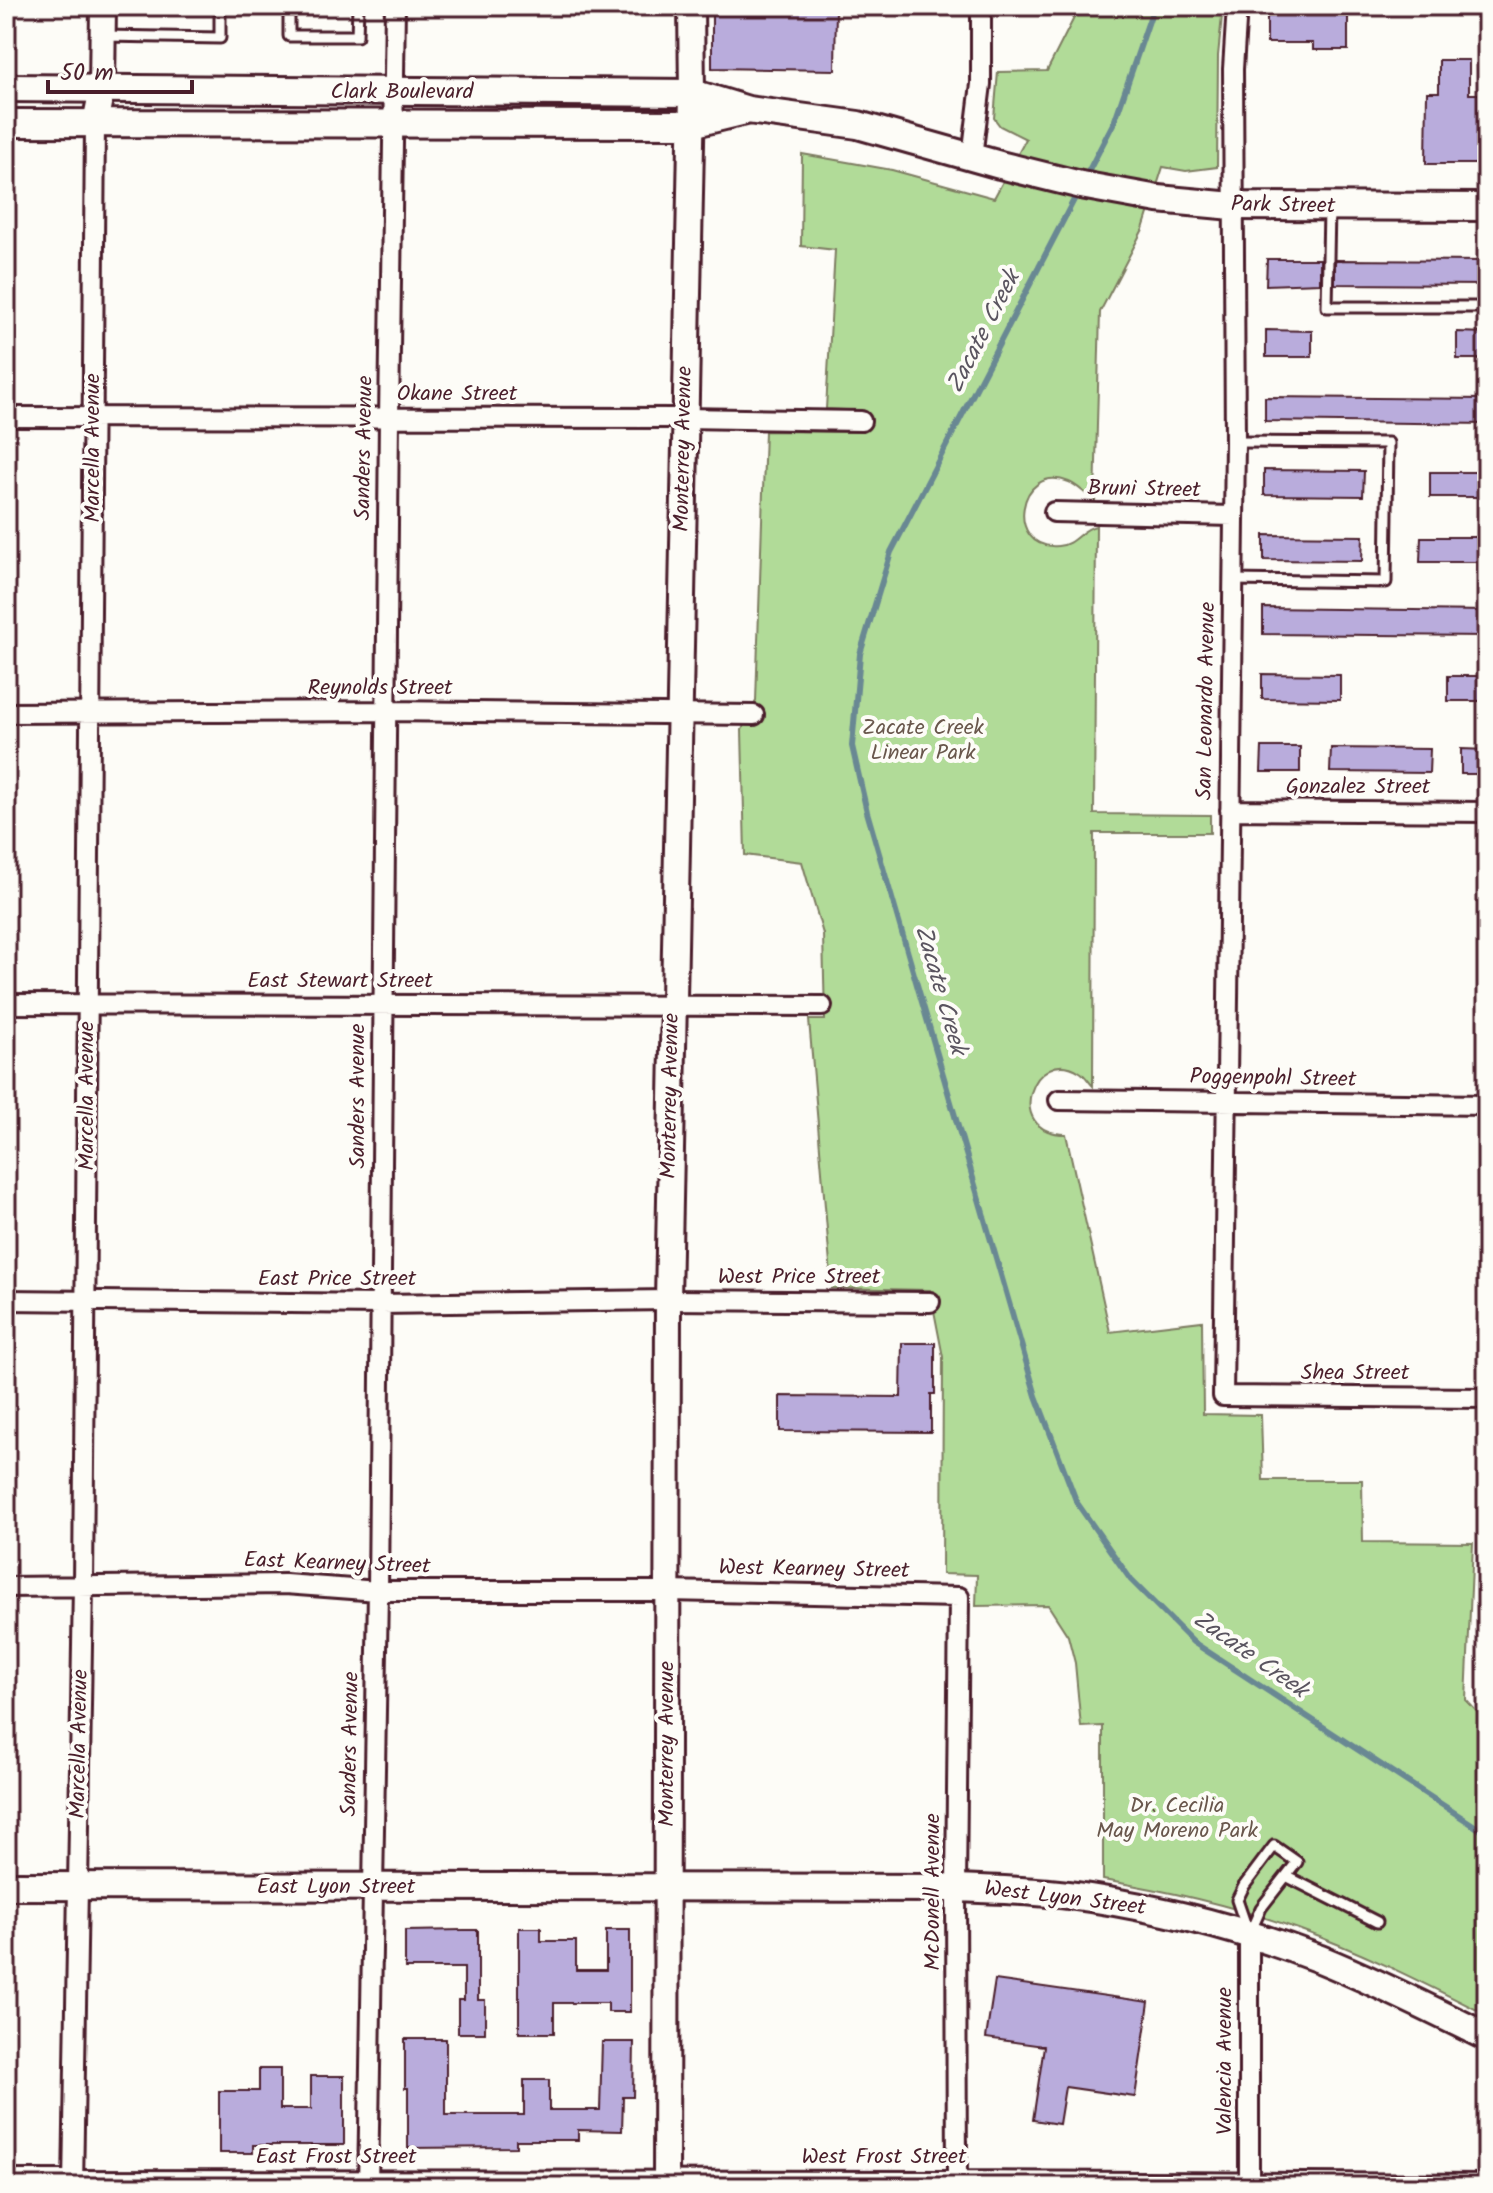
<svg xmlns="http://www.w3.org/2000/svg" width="1493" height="2193" viewBox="0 0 1493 2193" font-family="Kalam,sans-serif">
<rect width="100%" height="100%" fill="#fdfcf7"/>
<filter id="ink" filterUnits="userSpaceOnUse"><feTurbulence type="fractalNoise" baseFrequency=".0125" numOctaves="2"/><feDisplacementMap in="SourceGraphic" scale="16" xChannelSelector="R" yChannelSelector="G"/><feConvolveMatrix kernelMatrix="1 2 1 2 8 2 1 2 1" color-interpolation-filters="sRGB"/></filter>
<g filter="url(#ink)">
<path fill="#b1db98" stroke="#7e7d62" stroke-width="2" d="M 1080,6 L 1223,6 L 1218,56 L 1217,167 L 1186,171 L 1163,167 L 1143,229 L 1100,312 L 1095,500 C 1085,495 1079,486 1069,482 C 1017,461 1004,551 1058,546 C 1075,545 1080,529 1096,526 L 1094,814 L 1210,815 L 1210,833 L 1094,833 L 1093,1086 C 1089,1082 1085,1075 1080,1072 C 1034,1042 1001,1134 1066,1134 L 1110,1332 L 1202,1321 L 1203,1414 L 1261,1415 L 1263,1480 L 1362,1480 L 1363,1542 L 1473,1543 L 1466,1700 L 1479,1714 L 1487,1718 L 1487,2015 C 1425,1984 1363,1952 1298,1929 C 1235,1906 1169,1891 1103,1880 L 1103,1726 L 1081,1727 L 1075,1663 L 1068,1636 L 1048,1605 L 976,1606 L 977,1575 L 942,1574 L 943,1357 L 930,1290 L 832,1288 L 809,1020 L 825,1020 L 823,934 L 802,862 L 745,855 L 742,730 L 756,701 L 765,431 L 863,432 L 863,411 L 826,409 L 835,250 L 801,246 L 802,154 L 892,170 L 994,198 L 1026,139 L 1000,126 L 994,118 L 998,72 L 1047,71 Z"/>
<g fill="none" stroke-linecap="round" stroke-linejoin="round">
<path stroke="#698893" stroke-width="6" d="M 1084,180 L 1115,120 L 1154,6
M 1079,190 L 891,552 L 860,654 L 852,746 L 867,812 L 1036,1396 L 1077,1503 L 1131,1580 L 1193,1642 L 1487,1834"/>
</g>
<path fill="#b9acdc" stroke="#4a1f2b" stroke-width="2" d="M 712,6 L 836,6 L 835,70 L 712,68 Z
M 1267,6 L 1348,6 L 1348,50 L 1313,50 L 1313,43 L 1267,43 Z
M 1439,60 L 1469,60 L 1469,94 L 1479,94 L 1478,164 L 1426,164 L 1427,92 L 1439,92 Z
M 1267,259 L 1320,259 L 1320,283 L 1266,285 Z
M 1335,260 L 1487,261 L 1487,285 L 1335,284 Z
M 1266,330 L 1312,331 L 1312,357 L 1266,357 Z
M 1457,332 L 1487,333 L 1487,359 L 1457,359 Z
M 1265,397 L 1487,399 L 1487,424 L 1265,421 Z
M 1264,470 L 1364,471 L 1363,496 L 1264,495 Z
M 1430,472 L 1487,472 L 1487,497 L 1430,497 Z
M 1264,535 L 1363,536 L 1362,561 L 1264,560 Z
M 1421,537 L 1487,537 L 1487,562 L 1420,562 Z
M 1263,608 L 1487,611 L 1487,636 L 1263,634 Z
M 1262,674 L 1340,675 L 1340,700 L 1262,699 Z
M 1448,676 L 1487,676 L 1487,701 L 1448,701 Z
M 1262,747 L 1300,747 L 1300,772 L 1261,772 Z
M 1331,748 L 1430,749 L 1429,773 L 1330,772 Z
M 1461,749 L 1487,750 L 1487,774 L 1461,774 Z
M 902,1343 L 935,1343 L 935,1394 L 931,1394 L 931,1432 L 780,1431 L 780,1396 L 901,1397 Z
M 519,1928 L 541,1928 L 541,1941 L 576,1941 L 576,1970 L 606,1970 L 606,1930 L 630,1930 L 630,2012 L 608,2012 L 608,2003 L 554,2003 L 554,2033 L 519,2033 Z
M 464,1930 L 478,1930 L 478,2000 L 485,2000 L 485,2033 L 458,2033 L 458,2000 L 464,2000 L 464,1968 L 405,1968 L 405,1931 Z
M 995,1980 L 1149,2002 L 1135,2097 L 1065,2087 L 1059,2124 L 1033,2120 L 1044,2046 L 986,2038 Z
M 405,2039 L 446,2039 L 446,2115 L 524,2115 L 524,2080 L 549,2080 L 549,2110 L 600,2110 L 602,2042 L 634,2042 L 633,2097 L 623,2097 L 622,2131 L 578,2130 L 578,2140 L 516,2140 L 516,2147 L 408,2148 L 408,2088 L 405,2088 Z
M 259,2069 L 280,2069 L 280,2109 L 311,2109 L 311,2076 L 344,2076 L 344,2145 L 253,2145 L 253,2153 L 219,2153 L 219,2091 L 259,2091 Z"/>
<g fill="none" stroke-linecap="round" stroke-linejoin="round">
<defs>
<path id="service" d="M 289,6 L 289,36 L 357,36 L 358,6
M 103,36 L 220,38 L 220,6
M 1329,210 L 1327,307 L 1487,307
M 1233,580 L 1386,582 L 1388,443 L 1235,442
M 1274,1846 L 1297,1862 L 1261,1908 L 1249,1935 L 1237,1900 L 1244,1886 Z
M 1286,1876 L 1377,1922"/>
<path id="minor" d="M 1237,6 L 1233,69 L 1235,442 L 1223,1396 L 1487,1398
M 972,157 L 981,84 L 981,6
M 6,417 L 684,418 L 861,421
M 1054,512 L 1234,516
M 6,713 L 386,711 L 754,715
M 1230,810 L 1487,812
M 6,1004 L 822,1006
M 1059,1100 L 1487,1105
M 6,1300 L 381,1304 L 668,1300 L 930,1302
M 6,1587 L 285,1584 L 378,1591 L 667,1591 L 959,1597 L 956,1888 L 957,2187
M 1249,1935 L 1249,2187
M 6,2180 L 957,2181 L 1487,2184
M 73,2187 L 83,1585 L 95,123
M 368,2187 L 378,1591 L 389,418 L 395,6"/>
<path id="tertiary" d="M 95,123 L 102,89 L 103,6
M 666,2187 L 668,1300 L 692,93 L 691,6"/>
<path id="secondary" d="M 6,88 L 692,93 L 748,110 L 858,125 L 1000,165 L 1081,185 L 1158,199 L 1233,206 L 1487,207
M 6,123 L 691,124 L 745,111
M 6,1886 L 956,1888 C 1001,1890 1046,1891 1090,1898 C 1168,1910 1247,1931 1320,1959 C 1377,1982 1432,2010 1487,2037"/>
</defs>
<use href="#service" stroke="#4a1f2b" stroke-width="15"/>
<use href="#minor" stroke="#4a1f2b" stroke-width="24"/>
<use href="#tertiary" stroke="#4a1f2b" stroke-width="30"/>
<use href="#secondary" stroke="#4a1f2b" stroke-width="32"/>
<use href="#service" stroke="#fdfcf7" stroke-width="9"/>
<use href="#minor" stroke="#fdfcf7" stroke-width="18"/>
<use href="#tertiary" stroke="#fdfcf7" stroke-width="24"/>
<use href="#secondary" stroke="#fdfcf7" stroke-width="26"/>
</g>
</g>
<g text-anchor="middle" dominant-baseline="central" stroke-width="8" stroke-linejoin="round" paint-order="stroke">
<g font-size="22" fill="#4a1f2b" stroke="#fdfcf7">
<text x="402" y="92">Clark Boulevard</text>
<text transform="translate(1283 206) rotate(1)">Park Street</text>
<text x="457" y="394">Okane Street</text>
<text transform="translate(93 448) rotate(-90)">Marcella Avenue</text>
<text transform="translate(365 448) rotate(-89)">Sanders Avenue</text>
<text transform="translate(684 449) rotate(-89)">Monterrey Avenue</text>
<text transform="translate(1144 490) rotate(1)">Bruni Street</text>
<text x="380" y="688">Reynolds Street</text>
<text transform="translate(1207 701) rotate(-89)">San Leonardo Avenue</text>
<text x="1358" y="787">Gonzalez Street</text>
<text x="340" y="981">East Stewart Street</text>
<text transform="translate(1273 1079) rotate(1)">Poggenpohl Street</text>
<text transform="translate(87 1096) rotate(-90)">Marcella Avenue</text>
<text transform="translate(358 1096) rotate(-90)">Sanders Avenue</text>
<text transform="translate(671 1096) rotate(-89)">Monterrey Avenue</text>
<text x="799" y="1277">West Price Street</text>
<text x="337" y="1279">East Price Street</text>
<text x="1355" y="1373">Shea Street</text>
<text transform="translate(337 1564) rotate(2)">East Kearney Street</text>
<text transform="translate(814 1570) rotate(1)">West Kearney Street</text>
<text transform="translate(80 1744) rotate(-89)">Marcella Avenue</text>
<text transform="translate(351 1744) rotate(-89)">Sanders Avenue</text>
<text transform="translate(667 1744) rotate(-90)">Monterrey Avenue</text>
<text x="336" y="1887">East Lyon Street</text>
<text transform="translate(933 1892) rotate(-90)">McDonell Avenue</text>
<text transform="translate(1065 1899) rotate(7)">West Lyon Street</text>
<text transform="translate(1225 2061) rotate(-90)">Valencia Avenue</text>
<text x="336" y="2157">East Frost Street</text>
<text x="884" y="2157">West Frost Street</text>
</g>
<g font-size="22" fill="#69574c" stroke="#fdfcf7">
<text x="923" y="728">Zacate Creek<tspan x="923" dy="25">Linear Park</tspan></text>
<text x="1177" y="1806">Dr. Cecilia<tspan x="1177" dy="25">May Moreno Park</tspan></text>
</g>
<g font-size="24" font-style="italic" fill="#5a545f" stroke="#fdfcf7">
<text transform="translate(984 332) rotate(-63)">Zacate Creek</text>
<text transform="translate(940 990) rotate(74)">Zacate Creek</text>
<text transform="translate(1250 1655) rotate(35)">Zacate Creek</text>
</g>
</g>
<rect width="1493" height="2193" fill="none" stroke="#fdfcf7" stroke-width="32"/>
<rect x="16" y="16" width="1461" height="2161" fill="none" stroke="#4a1f2b" stroke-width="3" filter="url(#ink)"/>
<path d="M48 80v12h144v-12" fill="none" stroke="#4a1f2b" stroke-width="4"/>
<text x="60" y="80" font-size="24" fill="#4a1f2b" stroke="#fdfcf7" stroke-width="6" paint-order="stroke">50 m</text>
</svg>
